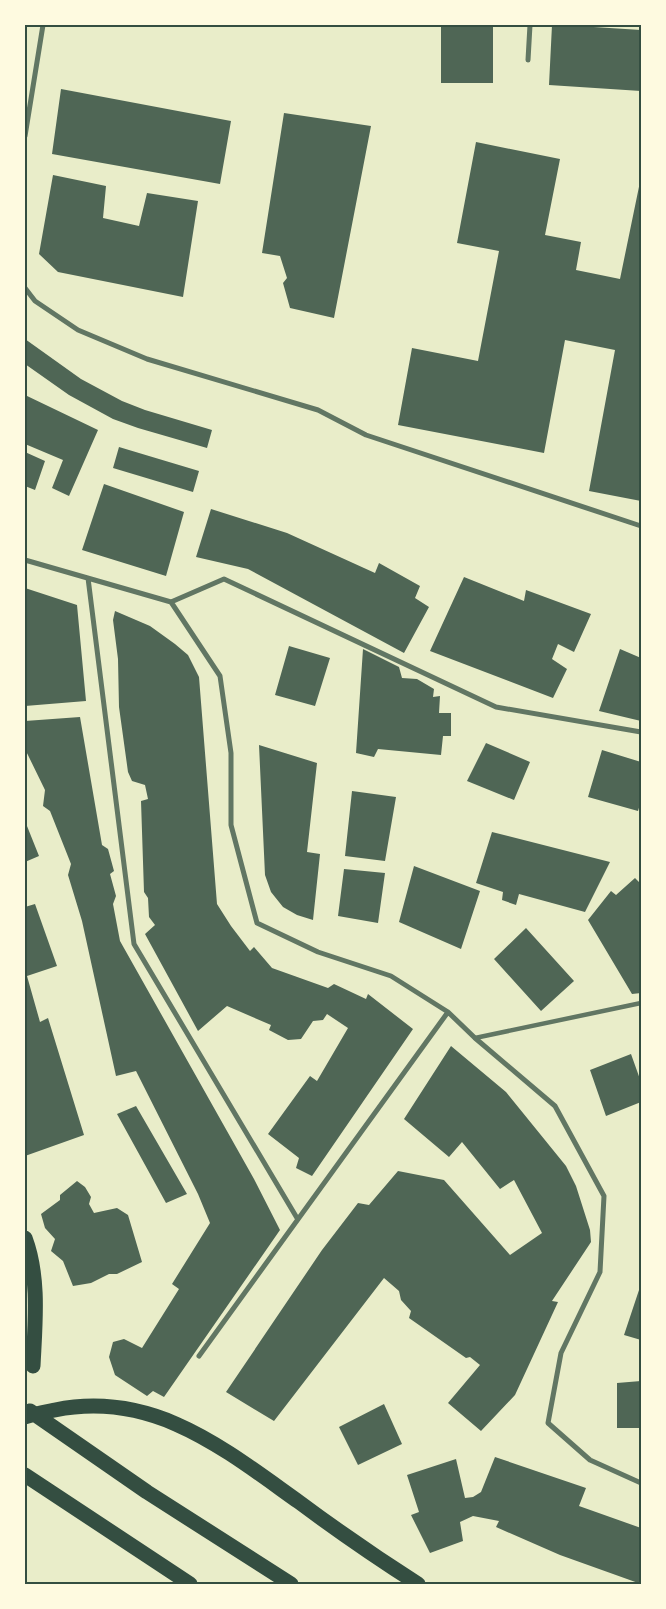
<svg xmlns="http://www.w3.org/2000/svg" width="666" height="1609" viewBox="0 0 666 1609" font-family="Quicksand,sans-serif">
<rect width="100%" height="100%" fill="#e9edc9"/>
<path fill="#4f6655" d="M 441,25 L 493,25 L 493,83 L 441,83 Z
M 552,25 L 578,25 L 578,26 L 641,30 L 641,91 L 549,85 Z
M 61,89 L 231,121 L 220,184 L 52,154 Z
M 284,113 L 371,126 L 334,318 L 290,308 L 283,283 L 287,278 L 280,256 L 262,253 Z
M 476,142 L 560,159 L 545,235 L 581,242 L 576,270 L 620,279 L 641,177 L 641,501 L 589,491 L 615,350 L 565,340 L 544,453 L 398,425 L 412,348 L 478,361 L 499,251 L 457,243 Z
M 53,175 L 106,186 L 103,218 L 139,226 L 147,193 L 198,201 L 183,297 L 58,272 L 39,254 Z
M 25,339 L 81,379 L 122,401 L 145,410 L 212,430 L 207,448 L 138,428 L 113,419 L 69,395 L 25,364 Z
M 25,395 L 98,430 L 69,496 L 52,488 L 63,460 L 25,444 Z
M 119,447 L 199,471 L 193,492 L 113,468 Z
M 25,452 L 45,461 L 35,490 L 25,486 Z
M 104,484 L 184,512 L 166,576 L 82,550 Z
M 211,509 L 287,533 L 375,573 L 379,563 L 420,586 L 415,598 L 429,607 L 404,653 L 248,569 L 196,557 Z
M 464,577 L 524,601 L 526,590 L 591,614 L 574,652 L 558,644 L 552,659 L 567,669 L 553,698 L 430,651 Z
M 25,588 L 77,605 L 86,701 L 25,706 Z
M 115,611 L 150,626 L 175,644 L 188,655 L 199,677 L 217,904 L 231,926 L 250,951 L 254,947 L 272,968 L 328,988 L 334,984 L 366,999 L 368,994 L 413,1029 L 312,1176 L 296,1168 L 299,1158 L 268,1134 L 310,1076 L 317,1081 L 348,1028 L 327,1014 L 323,1020 L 313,1021 L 301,1039 L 288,1040 L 269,1030 L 271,1025 L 227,1006 L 198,1031 L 145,934 L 155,925 L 149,917 L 148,898 L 144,892 L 141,801 L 148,799 L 145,785 L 132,781 L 128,772 L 119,707 L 118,659 L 113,620 Z
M 289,646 L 330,658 L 315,706 L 275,695 Z
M 363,649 L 399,667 L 402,678 L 417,679 L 434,689 L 433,697 L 440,696 L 439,713 L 451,713 L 451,736 L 443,736 L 441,755 L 378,749 L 374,757 L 356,753 Z
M 620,649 L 641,658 L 641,721 L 599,711 Z
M 80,717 L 102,845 L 108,849 L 114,871 L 110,874 L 116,896 L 113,904 L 120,941 L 254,1179 L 280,1230 L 164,1397 L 153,1391 L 147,1396 L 115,1375 L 109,1357 L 113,1342 L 124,1339 L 142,1348 L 179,1289 L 172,1284 L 210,1223 L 198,1194 L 136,1071 L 116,1076 L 82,921 L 68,875 L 71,864 L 50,811 L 43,806 L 45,790 L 25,749 L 25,721 Z
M 486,743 L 530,762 L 514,800 L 467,781 Z
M 259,745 L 317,763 L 307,852 L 320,854 L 313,920 L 297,915 L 283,907 L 271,892 L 265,875 Z
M 602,750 L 641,762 L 641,801 L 638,811 L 588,797 Z
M 352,791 L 396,797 L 385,861 L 345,856 Z
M 25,821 L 39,856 L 25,862 Z
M 492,832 L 610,862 L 585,912 L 519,894 L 516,905 L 502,900 L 503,892 L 476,883 Z
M 414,866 L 480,891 L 461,949 L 399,922 Z
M 344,869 L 385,873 L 378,923 L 338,916 Z
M 635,878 L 641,884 L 641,993 L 632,994 L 588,920 L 611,891 L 616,895 Z
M 35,904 L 57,966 L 27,976 L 40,1022 L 48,1018 L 84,1135 L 25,1156 L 25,907 Z
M 526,928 L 574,981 L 541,1011 L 494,959 Z
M 451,1046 L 506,1092 L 566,1166 L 576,1186 L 590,1230 L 591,1242 L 552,1301 L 558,1302 L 515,1395 L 481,1431 L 448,1403 L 480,1365 L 470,1357 L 466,1358 L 409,1318 L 411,1311 L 401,1300 L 399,1291 L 384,1278 L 274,1421 L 226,1392 L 322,1250 L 358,1203 L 369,1205 L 398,1171 L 444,1180 L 510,1255 L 542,1233 L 514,1180 L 500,1189 L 462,1142 L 449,1157 L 404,1119 Z
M 631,1054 L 641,1082 L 641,1102 L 606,1116 L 590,1070 Z
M 136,1106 L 187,1194 L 166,1203 L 117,1114 Z
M 77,1181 L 85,1187 L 91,1197 L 89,1204 L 94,1213 L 117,1208 L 128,1215 L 142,1262 L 117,1274 L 109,1274 L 91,1283 L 73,1286 L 63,1261 L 51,1251 L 55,1239 L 45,1228 L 41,1214 L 60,1200 L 60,1195 Z
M 641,1284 L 641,1340 L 624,1335 Z
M 641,1381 L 641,1428 L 617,1428 L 617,1383 Z
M 384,1404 L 402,1444 L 358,1465 L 339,1427 Z
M 495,1457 L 586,1488 L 579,1506 L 641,1528 L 641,1584 L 560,1555 L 496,1527 L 499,1521 L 473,1516 L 460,1522 L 463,1541 L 430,1553 L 411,1515 L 419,1512 L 407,1475 L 456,1459 L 465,1498 L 473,1497 L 481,1492 Z"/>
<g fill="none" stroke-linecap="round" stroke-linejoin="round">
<path stroke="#617663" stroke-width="4.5" d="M 475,1038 L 641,1003"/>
<path stroke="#617663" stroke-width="5" d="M 528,60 L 530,25
M 25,136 L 43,25
M 25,288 L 35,301 L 78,330 L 147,359 L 318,410 L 366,435 L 641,526
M 25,560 L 171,602 L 220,676 L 231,753 L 231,825 L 257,923 L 318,952 L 391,976 L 448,1012 L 475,1038 L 555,1106 L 604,1196 L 600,1272 L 561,1353 L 548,1423 L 590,1460 L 641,1483
M 88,578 L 134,944 L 297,1218
M 171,602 L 224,579 L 496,707 L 641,732
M 199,1356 L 448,1012"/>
<path stroke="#344e41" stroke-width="15" d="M 25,1238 C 40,1278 35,1324 33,1366
M 30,1411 L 147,1492 L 291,1584
M 25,1417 C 34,1414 45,1412 55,1410 C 153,1390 223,1448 299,1502 C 338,1531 377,1558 418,1584
M 25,1475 L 190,1584"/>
</g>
<rect width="666" height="1609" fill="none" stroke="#fefae0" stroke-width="52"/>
<rect x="26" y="26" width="614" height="1557" fill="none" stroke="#344e41" stroke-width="2"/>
</svg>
